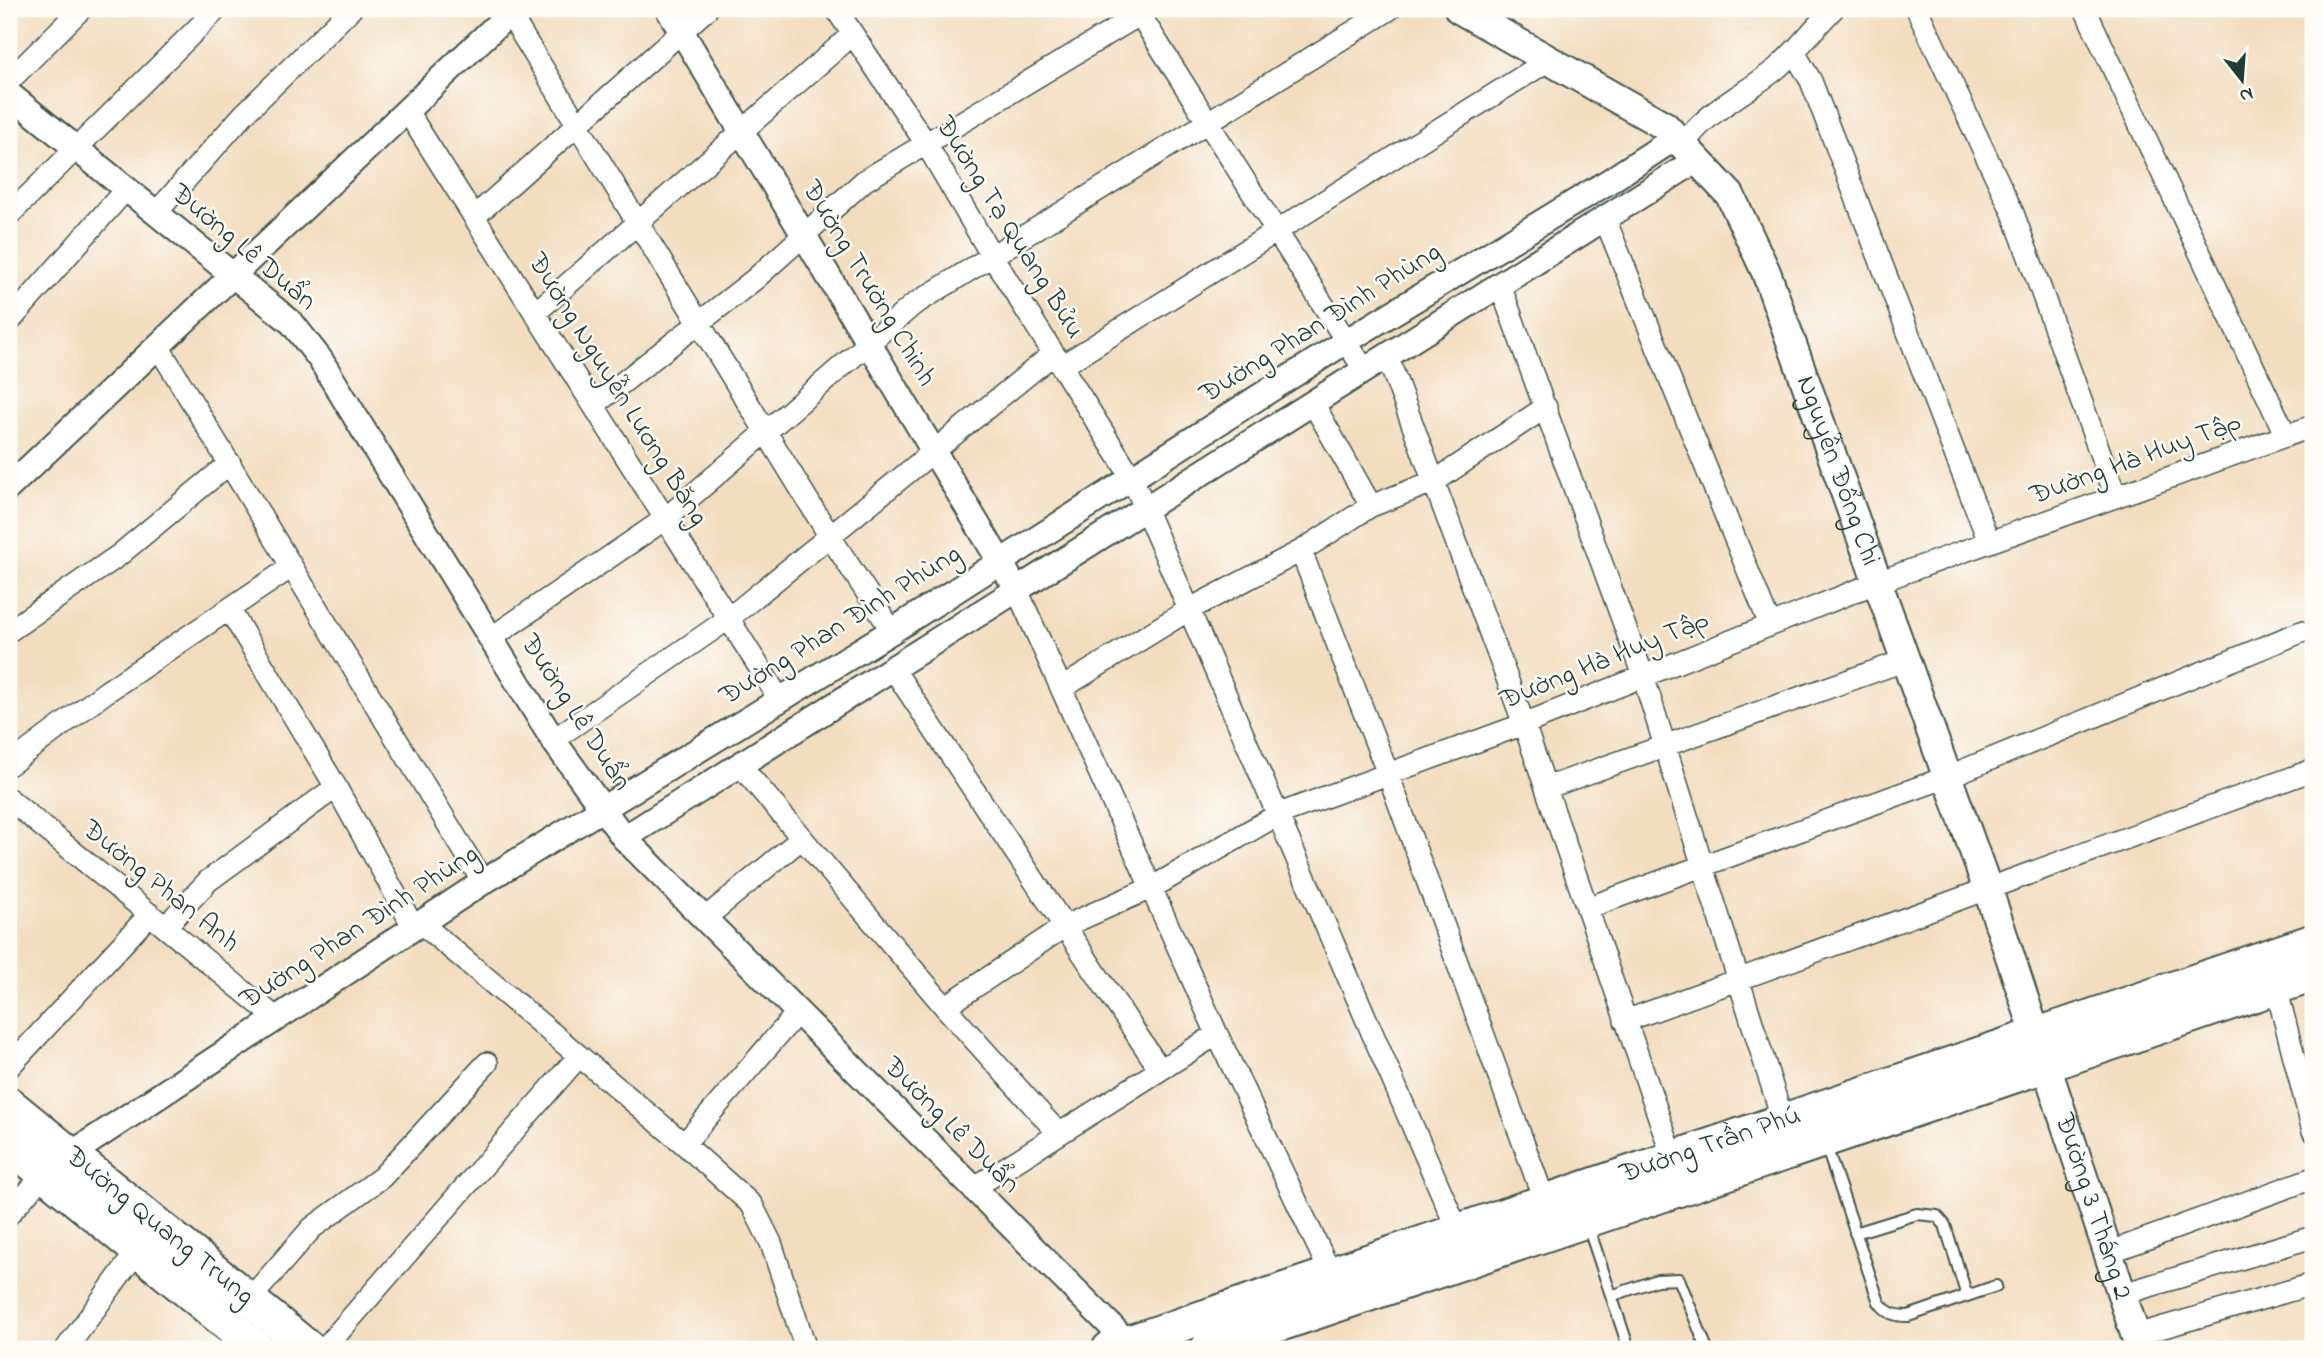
<svg xmlns="http://www.w3.org/2000/svg" width="2322" height="1358" viewBox="0 0 2322 1358" font-family="'Indie Flower',sans-serif">
<rect width="100%" height="100%" fill="#fdfcf7"/>
<filter id="ink" filterUnits="userSpaceOnUse"><feTurbulence type="fractalNoise" baseFrequency=".0143" numOctaves="2"/><feDisplacementMap in="SourceGraphic" scale="14" xChannelSelector="R" yChannelSelector="G"/><feConvolveMatrix kernelMatrix="1 2 1 2 8 2 1 2 1" color-interpolation-filters="sRGB"/></filter>
<filter id="wash" filterUnits="userSpaceOnUse"><feTurbulence type="fractalNoise" baseFrequency=".00686" numOctaves="4" result="noise"/><feDisplacementMap in="SourceGraphic" scale="28" xChannelSelector="R" yChannelSelector="G"/><feGaussianBlur stdDeviation="1.57" result="paint"/><feColorMatrix in="noise" values="0 0 0 0 0 0 0 0 0 0 0 0 0 0 0 0 0 1.4 0 .05"/><feComposite in="paint" operator="in"/></filter>
<g filter="url(#wash)">
<rect width="100%" height="100%" fill="#f3ddbf"/>
</g>
<g filter="url(#ink)">
<g fill="none" stroke-linecap="round" stroke-linejoin="round">
<defs>
<path id="service" d="M 1825,1143 L 1879,1302 C 1887,1313 1894,1316 1908,1316 L 1996,1286
M 1588,1226 L 1629,1349
M 1855,1233 L 1917,1214 L 1937,1216 L 1945,1225 L 1967,1296
M 1611,1296 L 1657,1280 L 1679,1279 L 1707,1349"/>
<path id="minor" d="M 836,9 L 925,142 L 992,256 L 1132,478 L 1458,1231
M 1917,9 L 2013,213 L 2116,497
M 2085,9 L 2286,436
M 509,13 L 829,535 L 892,631
M 1140,15 L 1365,371
M 1794,52 L 1811,81 L 1989,542
M 9,81 L 81,9
M 407,111 L 780,700
M 1683,145 C 1707,110 1744,95 1776,69 C 1797,51 1813,29 1833,9
M 156,213 L 244,114 L 351,9
M 9,215 L 217,9
M 474,217 L 707,9
M 1605,219 L 1770,625
M 1500,285 L 1643,676 L 1783,1121
M 535,313 L 853,34
M 9,322 L 126,189
M 158,346 L 483,882
M 1387,356 L 1524,724 L 1673,1158
M 1062,366 L 1549,60
M 1313,403 L 1371,506
M 594,405 L 755,279 L 864,181 L 1149,9
M 1301,551 L 1388,774 L 1545,1202
M 1017,590 L 1217,1034 L 1331,1274
M 229,609 L 336,787 L 414,928
M 9,631 L 118,556 L 230,463
M 491,638 L 665,519 L 913,305 L 1390,9
M 892,667 L 1159,1068
M 1062,688 L 1190,609 L 1301,551 L 1371,506 L 1435,481 L 1546,407
M 553,740 L 728,619 L 1053,354
M 9,765 L 106,692 L 290,568
M 740,765 L 945,1007 L 1059,1134
M 1546,788 L 1906,660
M 9,799 L 276,1018
M 1587,908 L 1947,777 L 2301,632
M 704,919 L 802,838
M 422,924 L 684,1144 L 752,1205 L 771,1243 L 806,1349
M 165,927 L 208,881 L 336,787
M 2276,987 L 2313,1131
M 945,1007 L 1065,926 L 1153,887 L 1279,814 L 1524,724 L 1878,582 L 2313,426
M 1625,1021 L 2313,770
M 9,1067 L 150,914
M 684,1144 L 797,1013
M 972,1189 L 1217,1034
M 9,1214 L 44,1174
M 2110,1252 L 2313,1178
M 2123,1294 L 2313,1237
M 249,1300 L 312,1228 L 382,1177 L 487,1063
M 2136,1335 L 2313,1284
M 66,1349 L 137,1251
M 324,1349 L 579,1056"/>
<path id="tertiary" d="M 668,9 L 1008,575
M 9,94 L 292,323 L 320,359 L 553,740 L 624,838 L 1128,1343
M 9,487 L 514,9
M 624,838 L 1697,160
M 56,1164 L 483,882 L 892,631 L 1345,342 L 1611,180 L 1675,138"/>
<g id="secondary">
<path id="s1" d="M 1459,9 L 1665,126 L 1730,195 L 1766,272 L 1987,887 L 2140,1349"/>
</g>
<g id="trunk">
<path id="s2" d="M 9,1104 L 310,1349"/>
<path d="M 9,1145 L 258,1349"/>
<path id="s3" d="M 1109,1349 L 2313,941"/>
<path d="M 1207,1349 L 2313,975"/>
</g>
</defs>
<use href="#service" stroke="#3f5549" stroke-width="14"/>
<use href="#minor" stroke="#3f5549" stroke-width="24"/>
<use href="#tertiary" stroke="#3f5549" stroke-width="28"/>
<use href="#secondary" stroke="#3f5549" stroke-width="32"/>
<use href="#trunk" stroke="#3f5549" stroke-width="37"/>
<use href="#service" stroke="#fff" stroke-width="10"/>
<use href="#minor" stroke="#fff" stroke-width="21"/>
<use href="#tertiary" stroke="#fff" stroke-width="24"/>
<use href="#secondary" stroke="#fff" stroke-width="28"/>
<use href="#trunk" stroke="#fff" stroke-width="33"/>
</g>
</g>
<g text-anchor="middle" dominant-baseline="central" stroke-width="5" stroke-linejoin="round" paint-order="stroke">
<g font-size="28" fill="#1f3d34" stroke="#fdfcf7">
<text transform="translate(1009 228) rotate(58)">Đường Tạ Quang Bửu</text>
<text transform="translate(243 248) rotate(40)">Đường Lê Duẩn</text>
<text transform="translate(868 284) rotate(59)">Đường Trường Chinh</text>
<text transform="translate(1321 324) rotate(-32)">Đường Phan Đình Phùng</text>
<text transform="translate(617 390) rotate(58)">Đường Nguyễn Lương Băng</text>
<text transform="translate(2136 460) rotate(-20)">Đường Hà Huy Tập</text>
<text stroke="none"><textPath href="#s1" startOffset="628">Nguyễn Đổng Chi</textPath></text>
<text transform="translate(841 626) rotate(-32)">Đường Phan Đình Phùng</text>
<text transform="translate(1605 661) rotate(-22)">Đường Hà Huy Tập</text>
<text transform="translate(575 713) rotate(57)">Đường Lê Duẩn</text>
<text transform="translate(160 887) rotate(39)">Đường Phan Anh</text>
<text transform="translate(360 928) rotate(-33)">Đường Phan Đình Phùng</text>
<text transform="translate(951 1126) rotate(45)">Đường Lê Duẩn</text>
<text stroke="none"><textPath href="#s3" startOffset="635">Đường Trần Phú</textPath></text>
<text stroke="none"><textPath href="#s1" startOffset="1407">Đường 3 Tháng 2</textPath></text>
<text stroke="none"><textPath href="#s2" startOffset="194">Đường Quang Trung</textPath></text>
</g>
</g>
<rect width="2322" height="1358" fill="none" stroke="#fdfcf7" stroke-width="35"/>
<g transform="translate(2242 80) rotate(163)" stroke="#fdfcf7" stroke-width="5" paint-order="stroke">
<path d="M0-5L12 26L0 18L-12 26Z" fill="#1f3d34"/>
<text y="-10" font-size="19" font-weight="bold" text-anchor="middle" fill="#1f3d34">N</text>
</g>
</svg>
